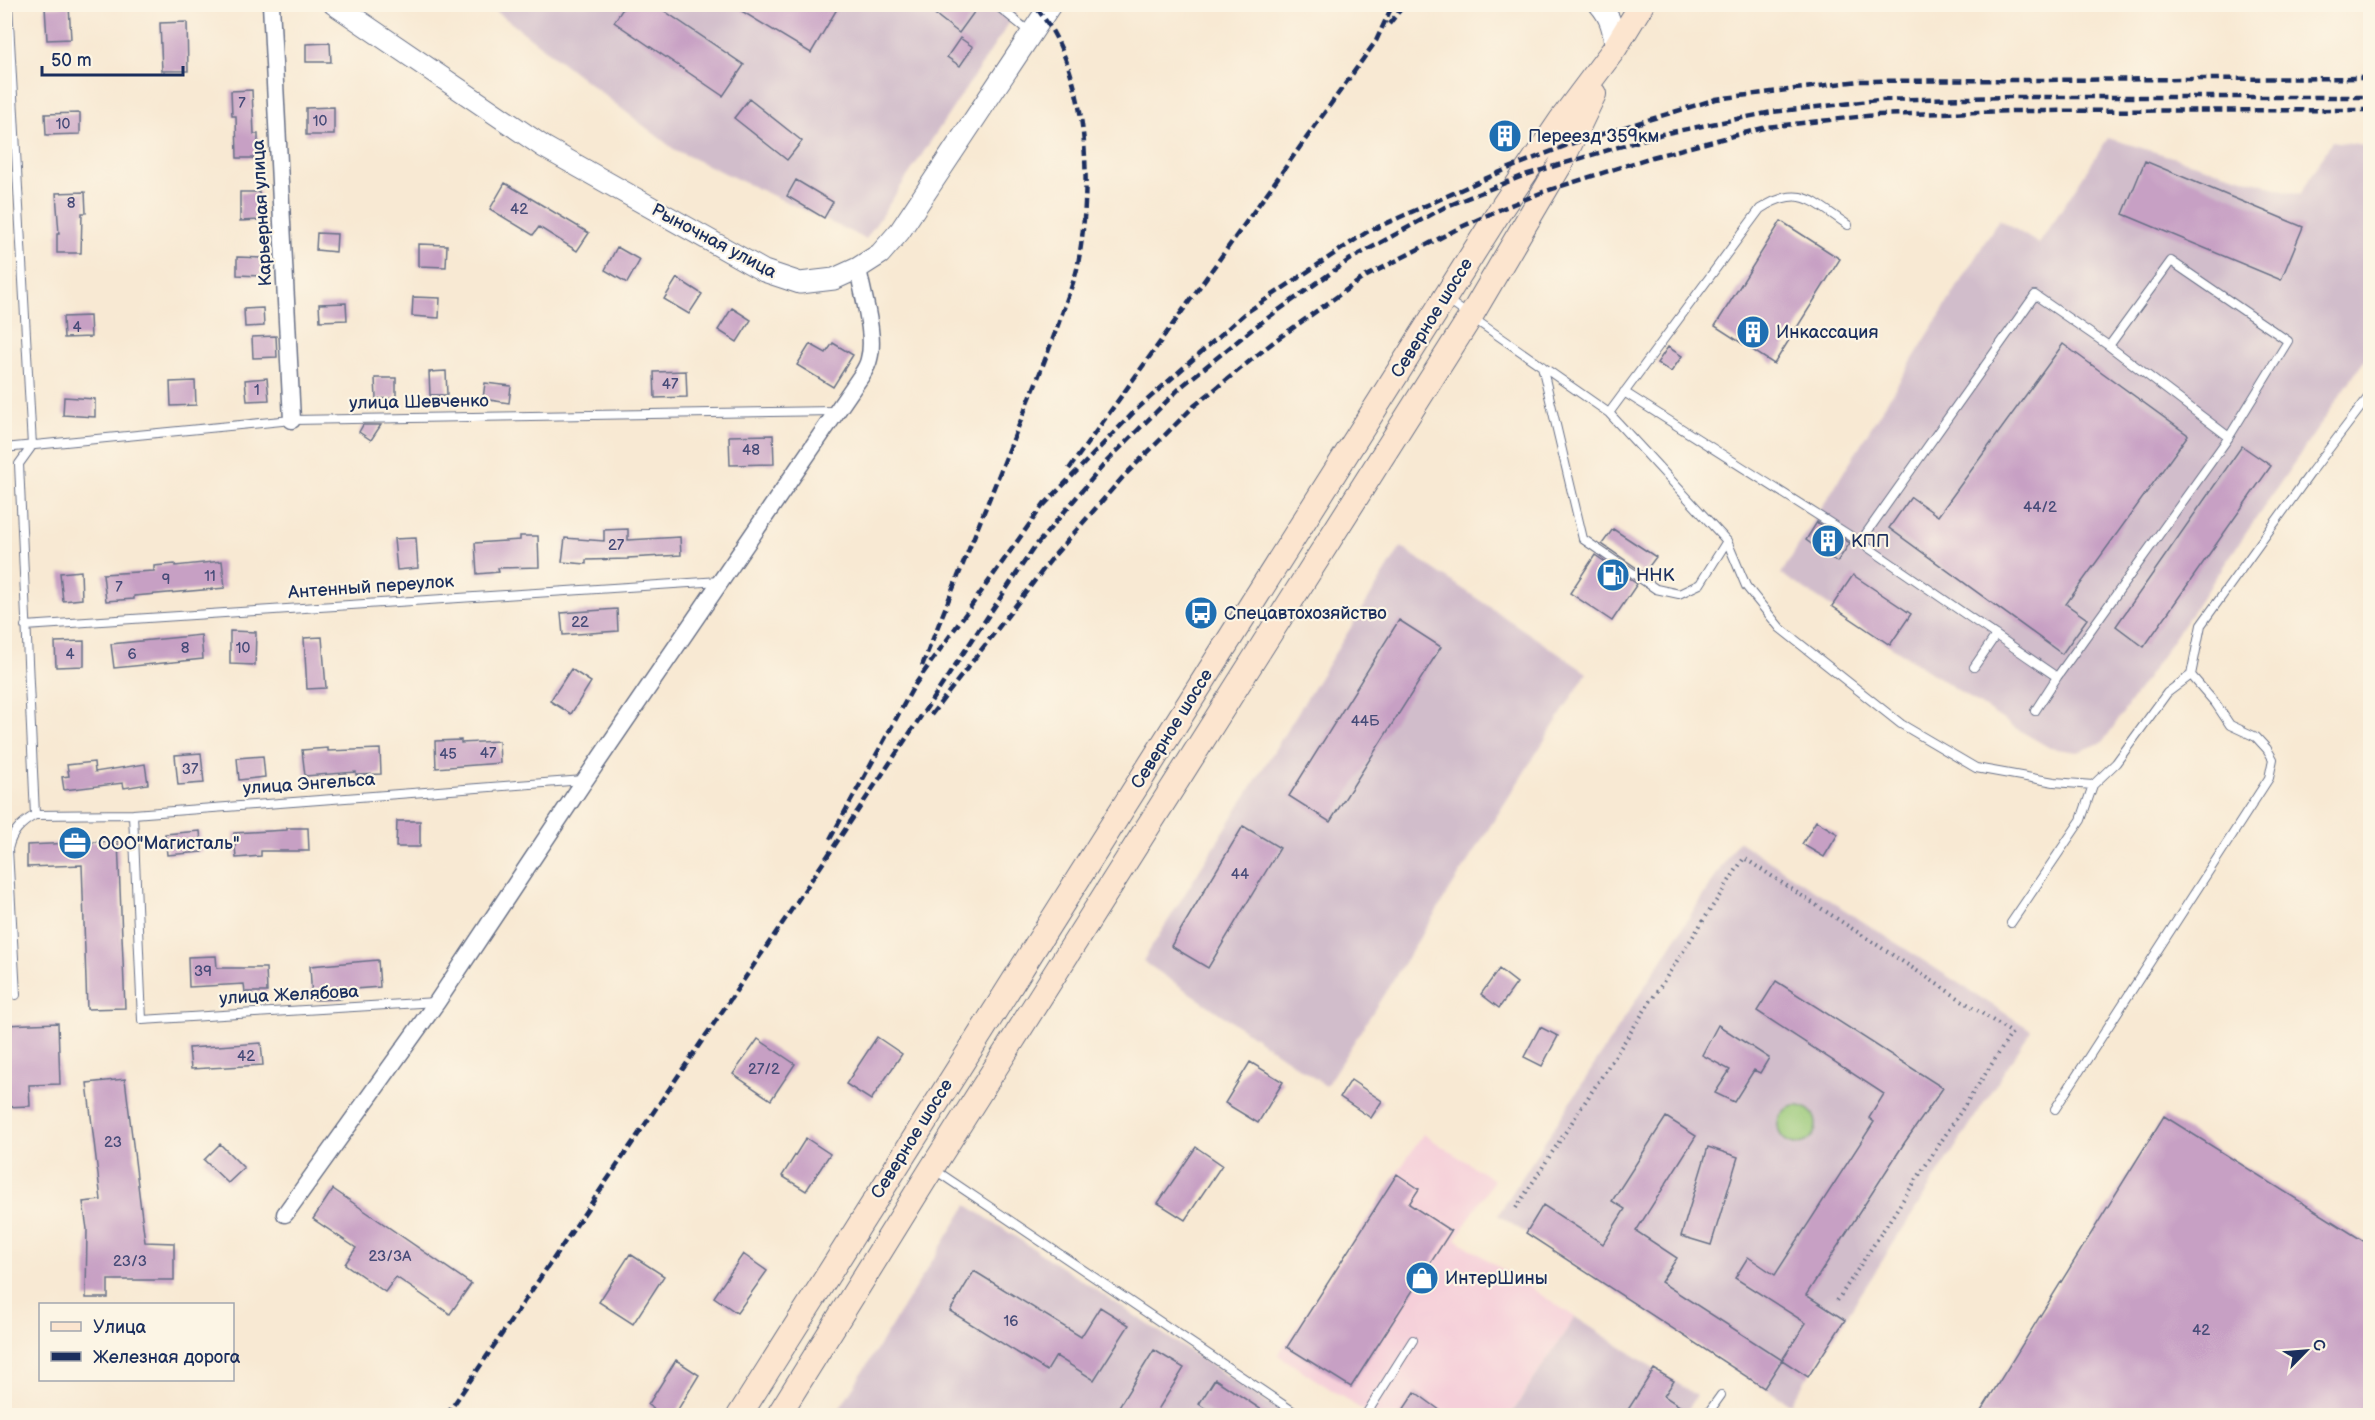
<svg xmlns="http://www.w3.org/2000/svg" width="2375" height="1420" viewBox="0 0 2375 1420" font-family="'Balsamiq Sans',sans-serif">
<rect width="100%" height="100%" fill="#fcf5e5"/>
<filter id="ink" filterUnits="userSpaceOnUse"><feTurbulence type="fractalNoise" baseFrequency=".0167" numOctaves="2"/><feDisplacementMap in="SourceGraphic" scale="12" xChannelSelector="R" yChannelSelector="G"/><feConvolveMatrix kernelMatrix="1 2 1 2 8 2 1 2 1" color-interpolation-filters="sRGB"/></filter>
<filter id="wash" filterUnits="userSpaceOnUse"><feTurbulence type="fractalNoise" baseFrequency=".008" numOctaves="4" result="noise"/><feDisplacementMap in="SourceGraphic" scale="24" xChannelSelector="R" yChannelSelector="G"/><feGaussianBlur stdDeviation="1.35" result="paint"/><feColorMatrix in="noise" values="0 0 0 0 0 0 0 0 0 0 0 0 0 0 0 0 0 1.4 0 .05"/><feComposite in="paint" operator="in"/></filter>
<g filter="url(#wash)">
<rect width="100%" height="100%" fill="#f8e9d3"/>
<path fill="#f5cfd9" d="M 1423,1134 L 1494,1180 L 1456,1239 L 1575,1317 L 1510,1415 L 1370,1415 L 1278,1355 Z"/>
<path fill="#d1bdcb" d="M 488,5 L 1021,5 L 866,239 L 675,150 Z
M 2108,138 L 2300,195 L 2332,141 L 2370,147 L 2370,352 L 2103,742 L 2078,752 L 2050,748 L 2017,729 L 1781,574 L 1999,219 L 2039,244 Z
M 1401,547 L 1587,673 L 1326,1086 L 1143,961 Z
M 1738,841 L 2031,1030 L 1790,1404 L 1498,1215 Z
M 967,1205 L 1286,1415 L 835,1416 Z
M 1575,1317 L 1697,1396 L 1684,1415 L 1510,1416 Z"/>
<path fill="#98c877" stroke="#5a7c6a" stroke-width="1.5" d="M1778 1125a19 19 0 1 1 38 0a19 19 0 1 1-38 0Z"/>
<g id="blocks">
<path fill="#c7a0c4" d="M 626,4 L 654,4 L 744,65 L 723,96 L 614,22 Z
M 730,4 L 840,4 L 811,53 Z
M 922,4 L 980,4 L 959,33 Z
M 69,6 L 71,39 L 47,40 L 45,7 Z
M 187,22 L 188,71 L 162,71 L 160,23 Z
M 960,38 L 973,47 L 960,66 L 947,57 Z
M 330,43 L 331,62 L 306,62 L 306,44 Z
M 252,90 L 254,134 L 258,134 L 258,158 L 237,158 L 236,116 L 232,116 L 231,91 Z
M 749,99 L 802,141 L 787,160 L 734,118 Z
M 334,107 L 334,135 L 306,135 L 306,108 Z
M 80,113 L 80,134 L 46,135 L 45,114 Z
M 2145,161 L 2303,227 L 2281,280 L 2123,214 Z
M 796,180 L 833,202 L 824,218 L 787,196 Z
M 505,183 L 589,233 L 577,251 L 539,227 L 533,235 L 490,209 Z
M 85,192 L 86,213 L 82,213 L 81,253 L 57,253 L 57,234 L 59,234 L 56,193 Z
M 240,192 L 259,192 L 260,220 L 240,221 Z
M 1781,221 L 1840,259 L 1774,364 L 1715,326 Z
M 317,233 L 337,234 L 336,252 L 316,250 Z
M 418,244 L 447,245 L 446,267 L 418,266 Z
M 617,247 L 640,260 L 627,283 L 605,270 Z
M 237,257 L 263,258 L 262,276 L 237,275 Z
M 677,278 L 702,294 L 689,314 L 664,299 Z
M 413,297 L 440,298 L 439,318 L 412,316 Z
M 346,303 L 347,320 L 320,321 L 319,304 Z
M 263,308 L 264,326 L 245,327 L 244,309 Z
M 732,308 L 751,320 L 737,342 L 718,330 Z
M 90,316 L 91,337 L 64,338 L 63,317 Z
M 276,336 L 277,357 L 253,358 L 252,337 Z
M 833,343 L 853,355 L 833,387 L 797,365 L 810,344 L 826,353 Z
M 2063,344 L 2188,435 L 2066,604 L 2087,619 L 2062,654 L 1889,528 L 1911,497 L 1938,516 Z
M 1668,347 L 1682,356 L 1671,372 L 1657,363 Z
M 446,371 L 447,395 L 430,395 L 429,372 Z
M 686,371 L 687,397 L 655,398 L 654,372 Z
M 267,378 L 269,400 L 247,401 L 245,380 Z
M 375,378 L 396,378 L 396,398 L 376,399 Z
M 195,381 L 196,405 L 171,406 L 170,382 Z
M 485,383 L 511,386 L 509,403 L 483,399 Z
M 64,397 L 95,399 L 95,417 L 63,415 Z
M 363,425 L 381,425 L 371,440 L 359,432 Z
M 773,435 L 774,464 L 730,465 L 729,436 Z
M 2242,446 L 2271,466 L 2144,647 L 2116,626 Z
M 1817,522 L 1850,543 L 1837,562 L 1806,540 Z
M 628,529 L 628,540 L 680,537 L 681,555 L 628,558 L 628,559 L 586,560 L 586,564 L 562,562 L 565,538 L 604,541 L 604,530 Z
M 1613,529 L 1656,557 L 1644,573 L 1602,544 Z
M 520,536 L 538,536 L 539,567 L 498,568 L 499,572 L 477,574 L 475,543 L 520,540 Z
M 416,538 L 418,568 L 397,570 L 394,539 Z
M 1595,555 L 1637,584 L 1612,621 L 1570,593 Z
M 222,561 L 225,588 L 134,596 L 134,599 L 106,601 L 103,574 L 154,571 L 154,566 L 175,564 L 175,566 Z
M 81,571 L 82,599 L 63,601 L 60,573 Z
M 1853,575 L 1911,614 L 1890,645 L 1832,606 Z
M 617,609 L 618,631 L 563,635 L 561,613 Z
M 1399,620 L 1441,647 L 1330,822 L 1289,796 Z
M 230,631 L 256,632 L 255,665 L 230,664 Z
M 201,635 L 203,659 L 114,668 L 111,644 Z
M 322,637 L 326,688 L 307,689 L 304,638 Z
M 84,641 L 84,666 L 56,667 L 55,642 Z
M 571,669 L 591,682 L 571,714 L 550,701 Z
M 461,740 L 461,743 L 499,741 L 500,763 L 436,768 L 435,741 Z
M 328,748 L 328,751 L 380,749 L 381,774 L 356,775 L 356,772 L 305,776 L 302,750 Z
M 201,753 L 204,783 L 178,785 L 175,755 Z
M 263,756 L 265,777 L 239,780 L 237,758 Z
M 94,762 L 95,772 L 145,764 L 148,784 L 124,788 L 123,783 L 64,790 L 62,777 L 69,776 L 67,765 Z
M 397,821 L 420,821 L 420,847 L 396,847 Z
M 1816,821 L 1838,834 L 1824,857 L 1802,844 Z
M 1243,826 L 1280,848 L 1208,968 L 1171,946 Z
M 287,828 L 308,828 L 309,851 L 261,851 L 261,856 L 236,858 L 234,833 L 287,830 Z
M 200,831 L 202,852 L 167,855 L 165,834 Z
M 118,841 L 125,1008 L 87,1009 L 82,865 L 27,867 L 27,845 Z
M 216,956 L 217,968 L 266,968 L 267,992 L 245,992 L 244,984 L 189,987 L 188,957 Z
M 378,960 L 380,987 L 341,990 L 341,999 L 312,1000 L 310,966 Z
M 1499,969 L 1517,983 L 1499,1008 L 1481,994 Z
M 1776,981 L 1943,1088 L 1905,1142 L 1806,1295 L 1845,1320 L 1808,1377 L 1782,1360 L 1806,1323 L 1735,1278 L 1748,1257 L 1775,1275 L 1874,1122 L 1869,1118 L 1884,1094 L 1757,1011 Z
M 58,1023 L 60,1084 L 29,1085 L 30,1106 L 4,1107 L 4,1025 Z
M 1718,1025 L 1769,1058 L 1760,1073 L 1754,1070 L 1734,1102 L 1715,1093 L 1730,1070 L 1702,1055 Z
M 1540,1027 L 1558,1036 L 1542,1066 L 1524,1057 Z
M 877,1037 L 902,1054 L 871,1100 L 846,1084 Z
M 758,1039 L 795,1064 L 771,1100 L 733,1074 Z
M 261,1043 L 263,1065 L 191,1069 L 189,1048 Z
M 1250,1062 L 1283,1082 L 1258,1123 L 1225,1103 Z
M 125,1079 L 145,1242 L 174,1243 L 174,1280 L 108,1280 L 108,1298 L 86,1298 L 87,1229 L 83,1202 L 101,1200 L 87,1083 Z
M 1351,1080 L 1382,1101 L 1371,1118 L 1340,1097 Z
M 2164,1116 L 2370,1245 L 2370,1416 L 1978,1416 Z
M 1666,1117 L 1696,1136 L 1636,1231 L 1677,1258 L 1661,1282 L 1782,1360 L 1764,1388 L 1526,1233 L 1543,1205 L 1603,1244 L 1625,1209 L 1612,1201 Z
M 806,1138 L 830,1154 L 806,1191 L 782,1176 Z
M 220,1144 L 244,1168 L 228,1183 L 204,1160 Z
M 1196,1147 L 1222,1165 L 1185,1220 L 1158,1203 Z
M 1708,1147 L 1738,1157 L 1711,1245 L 1681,1236 Z
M 1397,1174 L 1419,1189 L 1409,1204 L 1451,1231 L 1351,1387 L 1287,1347 Z
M 333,1189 L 471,1284 L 450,1314 L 396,1277 L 385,1292 L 345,1264 L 356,1248 L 313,1219 Z
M 630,1254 L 664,1276 L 633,1324 L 599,1302 Z
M 743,1254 L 767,1271 L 737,1313 L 714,1297 Z
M 974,1271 L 1081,1337 L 1100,1307 L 1129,1325 L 1094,1380 L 1056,1356 L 1047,1371 L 950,1311 Z
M 1154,1350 L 1184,1368 L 1154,1416 L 1113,1416 Z
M 676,1360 L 699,1375 L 674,1416 L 664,1416 L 648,1405 Z
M 1654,1369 L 1674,1381 L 1664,1396 L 1695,1416 L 1624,1416 Z
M 1215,1379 L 1271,1416 L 1216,1416 L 1199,1404 Z
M 1415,1392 L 1448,1416 L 1399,1416 Z"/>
</g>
</g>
<g filter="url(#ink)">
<use href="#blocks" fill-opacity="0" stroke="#687087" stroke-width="1.5"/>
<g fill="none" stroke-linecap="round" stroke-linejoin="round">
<defs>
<path id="service" d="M 8,4 L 32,446 L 19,464 L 35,815
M 995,4 L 1031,33
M 1447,300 L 1609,413 L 1727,541 L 1746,586 L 1780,628 L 1901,724 L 1976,768 L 2054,782 L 2093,785
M 1542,366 L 1583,539 L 1656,589 L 1679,594 L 1700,584 L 1727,541
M 1624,392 L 1860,542 L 2035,295 L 2109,346 L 2229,437 L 2288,341 L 2171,261 L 2109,346
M 1609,413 L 1760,209 C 1801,183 1813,202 1848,225
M 4,448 L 292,420 L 835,411
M 1860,542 L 2057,677 L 2229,437
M 25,626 L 720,581
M 1974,667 L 1996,635
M 2035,711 L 2057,677
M 133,814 L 142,1020 L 436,1002
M 2011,923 L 2081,820 L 2093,785 L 2116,763 L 2167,693 L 2191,675 L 2201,625 L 2312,471 L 2370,395
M 16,995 L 8,849 C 12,832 20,824 35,815 L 133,814 L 584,780
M 2055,1109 L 2269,778 L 2273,759 L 2267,749 L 2256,737 L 2230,725 L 2216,704 L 2191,675
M 935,1170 L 1300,1416
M 1365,1416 L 1413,1340
M 1706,1416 L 1721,1395"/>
<path id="minor" d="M 271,4 L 292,420
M 285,1214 L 437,1002 L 585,780 L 861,376 C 864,371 868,365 869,359 C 876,335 862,293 858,268"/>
<path id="tertiary" d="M 334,4 L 544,147 L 764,271 L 800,283 L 834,279 L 858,268 L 880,254 L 900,231 L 1051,4
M 1599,4 C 1611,17 1614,31 1615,48"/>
<path id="secondary" d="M 739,1416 L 1501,209 L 1561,120 L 1615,48 L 1642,4
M 778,1416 L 932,1168 L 1471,316 L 1560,165 L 1594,94"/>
</defs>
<use href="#service" stroke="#687087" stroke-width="10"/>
<use href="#minor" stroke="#687087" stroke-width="19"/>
<use href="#tertiary" stroke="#687087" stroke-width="23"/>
<use href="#secondary" stroke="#687087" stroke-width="26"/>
<path stroke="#687087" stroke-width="4" stroke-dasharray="1.5 4.5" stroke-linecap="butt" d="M 1516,1208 L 1744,858 L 2012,1033 L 1837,1301"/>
<use href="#service" stroke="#fff" stroke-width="8"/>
<use href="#minor" stroke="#fff" stroke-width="16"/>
<use href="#tertiary" stroke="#fff" stroke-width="21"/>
<use href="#secondary" stroke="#fce5cf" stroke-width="24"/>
<path stroke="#1b2f5e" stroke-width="4.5" stroke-dasharray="9 4.5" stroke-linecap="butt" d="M 1389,24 L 1405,4
M 1069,469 L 1376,41 L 1393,4
M 1043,506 L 1136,410 L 1244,314 L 1367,232 L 1507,169 L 1570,144 L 1716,99 L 1859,81 L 2370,78
M 922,666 C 956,581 991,495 1025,410 C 1039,376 1052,342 1064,308 C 1068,295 1074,282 1077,269 C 1093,188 1091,70 1033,4
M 931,715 L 1053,557 L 1123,477 L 1194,406 L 1276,340 L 1363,278 L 1459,228 L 1501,209 L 1543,192 L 1652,157 L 1767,127 L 1875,115 L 2013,111 L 2370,110
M 830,839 L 914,686 L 1046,501
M 446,1416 L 790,912 L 1033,549 L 1107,461 L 1182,386 L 1255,327 L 1349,260 L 1445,207 L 1525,175 L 1662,134 L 1772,112 L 1878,100 L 2012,97 L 2370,97"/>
</g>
</g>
<defs>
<symbol id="building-disc" viewBox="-11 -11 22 22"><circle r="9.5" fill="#1f6fb2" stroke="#fcf5e5"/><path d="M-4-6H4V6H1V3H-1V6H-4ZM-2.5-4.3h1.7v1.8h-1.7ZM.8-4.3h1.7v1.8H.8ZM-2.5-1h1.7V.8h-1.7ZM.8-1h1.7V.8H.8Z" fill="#fff"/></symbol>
<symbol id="fuel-disc" viewBox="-11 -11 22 22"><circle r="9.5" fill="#1f6fb2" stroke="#fcf5e5"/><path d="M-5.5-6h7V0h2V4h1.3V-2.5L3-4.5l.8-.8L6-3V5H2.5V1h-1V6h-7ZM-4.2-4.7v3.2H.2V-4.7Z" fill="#fff"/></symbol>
<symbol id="bus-disc" viewBox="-11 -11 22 22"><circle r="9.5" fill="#1f6fb2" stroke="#fcf5e5"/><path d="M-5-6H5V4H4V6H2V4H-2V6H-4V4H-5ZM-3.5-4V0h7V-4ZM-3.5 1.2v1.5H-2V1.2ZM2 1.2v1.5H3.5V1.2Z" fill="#fff"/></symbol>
<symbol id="office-disc" viewBox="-11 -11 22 22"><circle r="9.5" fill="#1f6fb2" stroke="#fcf5e5"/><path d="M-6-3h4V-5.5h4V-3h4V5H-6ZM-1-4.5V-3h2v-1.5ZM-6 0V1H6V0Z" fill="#fff"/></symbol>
<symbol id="shop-disc" viewBox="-11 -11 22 22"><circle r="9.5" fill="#1f6fb2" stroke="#fcf5e5"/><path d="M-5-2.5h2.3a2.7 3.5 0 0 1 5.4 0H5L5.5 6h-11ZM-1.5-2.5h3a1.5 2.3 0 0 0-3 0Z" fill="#fff"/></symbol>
</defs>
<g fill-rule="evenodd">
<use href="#building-disc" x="1486" y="117" width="38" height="38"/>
<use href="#building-disc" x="1734" y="313" width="38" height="38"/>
<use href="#building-disc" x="1809" y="522" width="38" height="38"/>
<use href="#fuel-disc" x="1594" y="556" width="38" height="38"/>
<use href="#bus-disc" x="1182" y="594" width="38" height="38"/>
<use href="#office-disc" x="56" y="824" width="38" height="38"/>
<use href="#shop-disc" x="1403" y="1259" width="38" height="38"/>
</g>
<g text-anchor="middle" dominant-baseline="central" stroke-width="4.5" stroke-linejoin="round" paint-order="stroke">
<g font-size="15" fill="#464b78">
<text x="242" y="103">7</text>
<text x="320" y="121">10</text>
<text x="63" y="124">10</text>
<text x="71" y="203">8</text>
<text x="519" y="209">42</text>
<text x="77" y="327">4</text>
<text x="670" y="384">47</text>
<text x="257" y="390">1</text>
<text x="751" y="450">48</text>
<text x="2040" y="507">44/2</text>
<text x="616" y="545">27</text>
<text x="210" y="576">11</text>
<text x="166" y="579">9</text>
<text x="119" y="587">7</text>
<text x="580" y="622">22</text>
<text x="185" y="648">8</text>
<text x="243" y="648">10</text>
<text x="70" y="654">4</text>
<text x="132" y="654">6</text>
<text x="1365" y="721">44Б</text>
<text x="488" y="753">47</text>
<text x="448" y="754">45</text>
<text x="190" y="769">37</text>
<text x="1240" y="874">44</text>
<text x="203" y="971">39</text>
<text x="246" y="1056">42</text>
<text x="764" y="1069">27/2</text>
<text x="113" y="1142">23</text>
<text x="390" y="1256">23/3А</text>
<text x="130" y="1261">23/3</text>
<text x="1011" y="1321">16</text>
<text x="2201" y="1330">42</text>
</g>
<g font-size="18" fill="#1b2f5e" stroke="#fcf5e5" text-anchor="start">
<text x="1528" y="136">Переезд 359км</text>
<text x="1776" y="332">Инкассация</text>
<text x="1851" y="541">КПП</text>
<text x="1636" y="575">ННК</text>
<text x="1224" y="613">Спецавтохозяйство</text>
<text x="98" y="843">ООО"Магисталь"</text>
<text x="1445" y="1278">ИнтерШины</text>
</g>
<g font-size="18" fill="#1b2f5e" stroke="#fcf5e5">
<text transform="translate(262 213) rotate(-93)">Карьерная улица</text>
<text transform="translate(714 241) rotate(28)">Рыночная улица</text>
<text transform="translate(1432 318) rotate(-58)">Северное шоссе</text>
<text transform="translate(419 402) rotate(-1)">улица Шевченко</text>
<text transform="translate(371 587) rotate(-4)">Антенный переулок</text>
<text transform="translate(1172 729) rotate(-58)">Северное шоссе</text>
<text transform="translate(309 784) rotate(-4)">улица Энгельса</text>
<text transform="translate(289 995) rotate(-3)">улица Желябова</text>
<text transform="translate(912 1139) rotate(-58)">Северное шоссе</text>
</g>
</g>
<rect width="2375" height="1420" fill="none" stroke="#fcf5e5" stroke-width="24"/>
<rect x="39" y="1303" width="195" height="78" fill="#fcf5e5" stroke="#a2a6af" stroke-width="1.5"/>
<rect x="51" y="1322" width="30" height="9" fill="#fce5cf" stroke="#a2a6af" stroke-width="1.5"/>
<text x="93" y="1333" font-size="18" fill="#1b2f5e">Улица</text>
<rect x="51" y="1352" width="30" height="9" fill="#1b2f5e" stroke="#a2a6af" stroke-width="1.5"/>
<text x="93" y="1363" font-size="18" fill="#1b2f5e">Железная дорога</text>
<g transform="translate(2306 1351) rotate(65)" stroke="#fcf5e5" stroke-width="4.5" paint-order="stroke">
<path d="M0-4.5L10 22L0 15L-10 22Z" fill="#1b2f5e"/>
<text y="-9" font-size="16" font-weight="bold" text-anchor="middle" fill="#1b2f5e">С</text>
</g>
<path d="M42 66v9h141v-9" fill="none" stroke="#1b2f5e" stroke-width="3"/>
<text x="51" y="66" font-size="18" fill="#1b2f5e" stroke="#fcf5e5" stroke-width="4.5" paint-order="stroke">50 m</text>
</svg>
